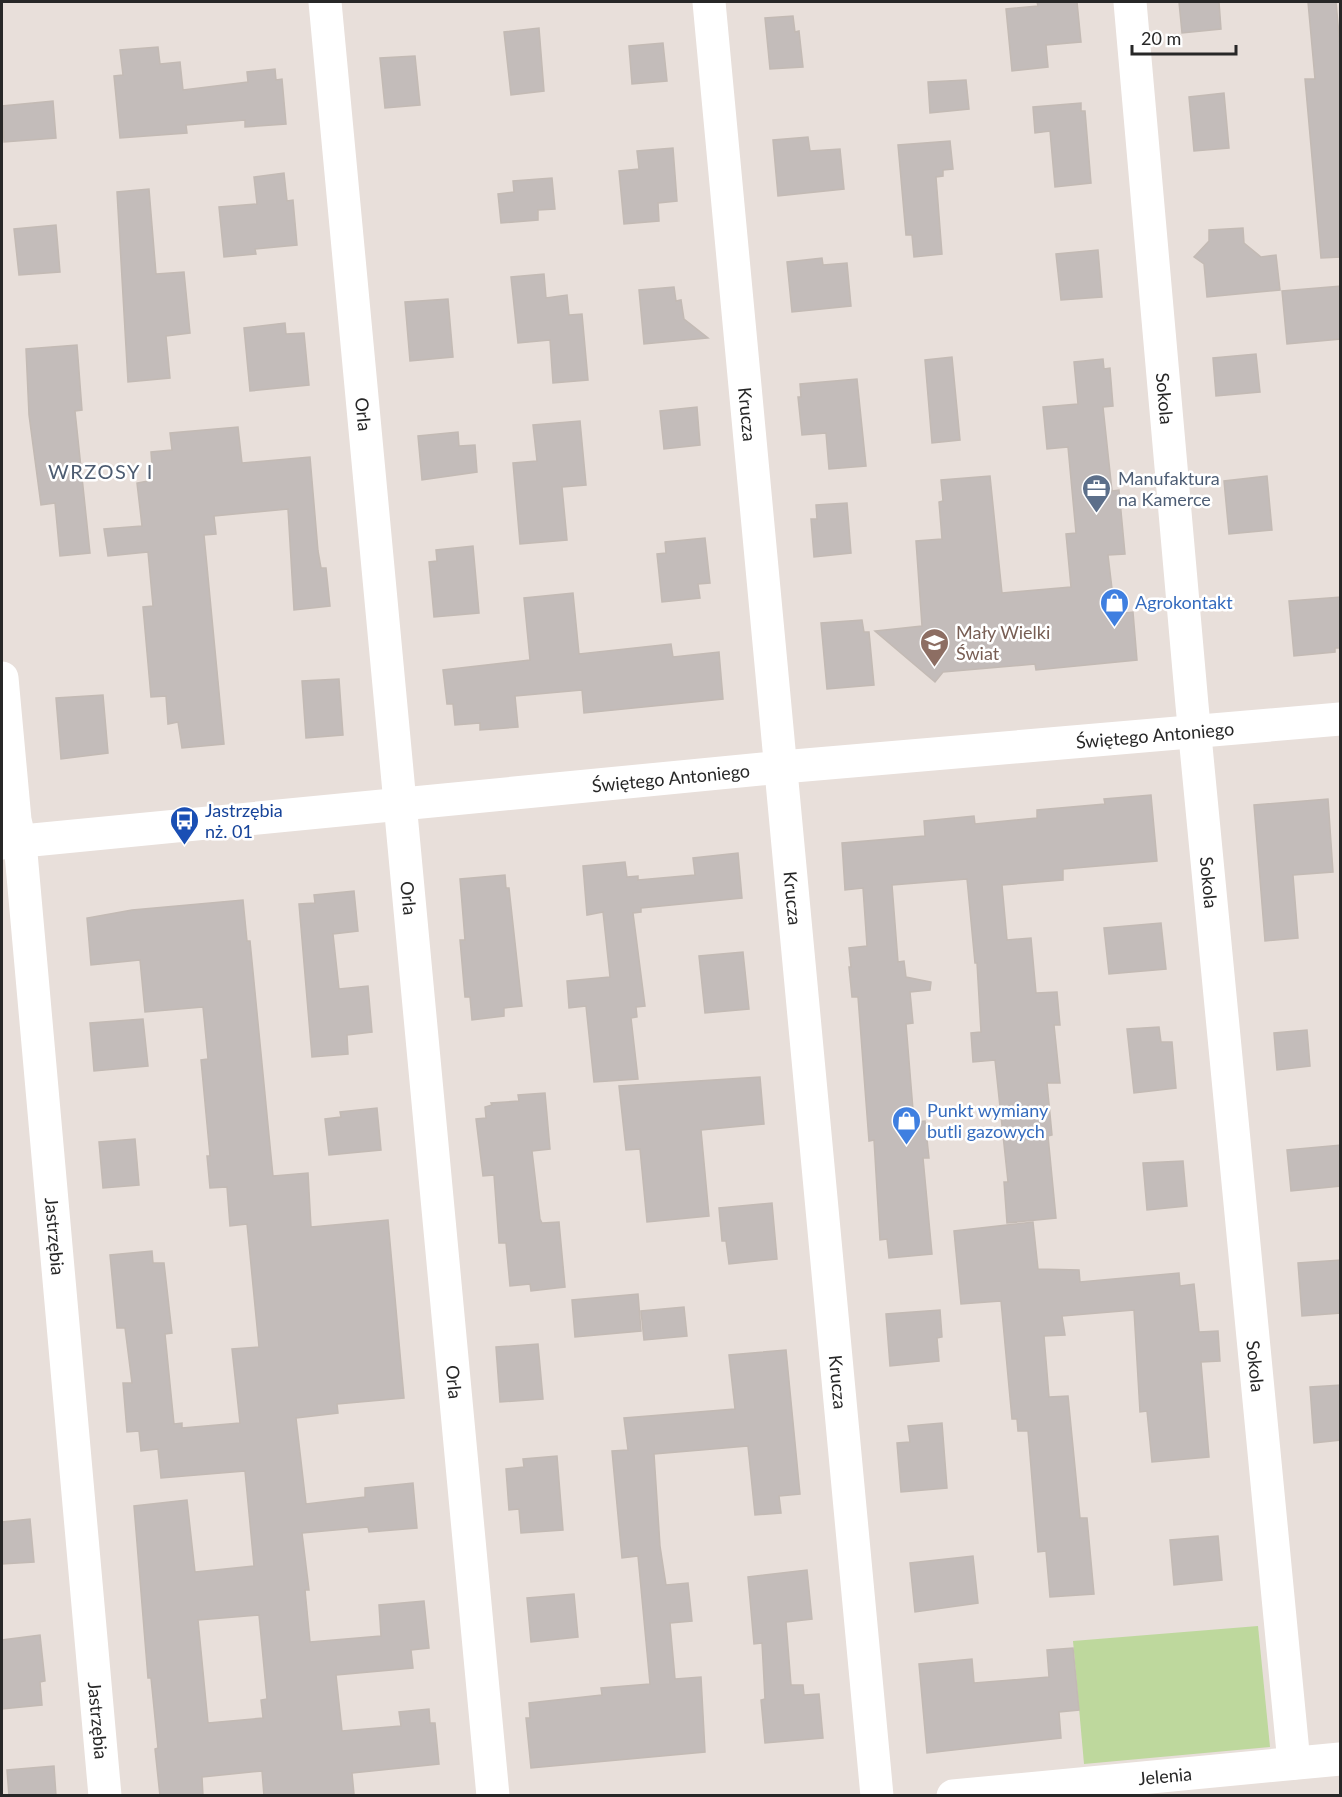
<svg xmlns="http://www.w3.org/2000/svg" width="1342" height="1797" viewBox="0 0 1342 1797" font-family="Lato,sans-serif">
<rect width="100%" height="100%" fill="#e8dfda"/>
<path fill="#bed89d" d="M 1258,1626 L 1270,1747 L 1084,1764 L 1073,1641 Z"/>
<path fill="#c3bcba" stroke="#c3bab4" stroke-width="1.5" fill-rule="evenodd" d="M 1037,2 L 1077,2 L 1081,42 L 1046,45 L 1048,67 L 1012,71 L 1006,9 L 1038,6 Z
M 1179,2 L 1219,2 L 1221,29 L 1182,33 Z
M 1308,2 L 1336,2 L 1341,57 L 1341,257 L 1321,258 L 1305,79 L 1315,79 Z
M 793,16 L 795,32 L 799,31 L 803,67 L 770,69 L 765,18 Z
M 539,28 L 544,91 L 511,95 L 504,32 Z
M 663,43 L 667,81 L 632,84 L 629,46 Z
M 158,47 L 160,64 L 180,62 L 183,90 L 248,82 L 247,72 L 275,69 L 276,80 L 282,79 L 286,124 L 245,127 L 245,120 L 186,125 L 187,133 L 120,138 L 114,76 L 123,75 L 120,50 Z
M 415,56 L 420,105 L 385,108 L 380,58 Z
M 966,80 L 969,109 L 930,113 L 928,82 Z
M 1224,93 L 1229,148 L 1194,151 L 1189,97 Z
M 53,101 L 56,138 L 4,142 L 2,106 Z
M 1081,103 L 1081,111 L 1085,111 L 1091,183 L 1055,187 L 1050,131 L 1035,133 L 1033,107 Z
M 808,137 L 810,151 L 840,149 L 844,189 L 778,196 L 773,140 Z
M 950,141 L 953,169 L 943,170 L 943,176 L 936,177 L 942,254 L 914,257 L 912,235 L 906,235 L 898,145 Z
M 673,148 L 677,201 L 658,203 L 659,221 L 624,224 L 619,171 L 639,169 L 637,151 Z
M 284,173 L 287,201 L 293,200 L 297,245 L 255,249 L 256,254 L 224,257 L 219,207 L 257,204 L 254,177 Z
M 552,178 L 555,209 L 538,210 L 538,220 L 501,223 L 498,194 L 514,192 L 513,181 Z
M 149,189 L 156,274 L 184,272 L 190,333 L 166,336 L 170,378 L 128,382 L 117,192 Z
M 56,225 L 60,272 L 19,275 L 14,229 Z
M 1243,228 L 1244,243 L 1261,257 L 1276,255 L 1280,290 L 1207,297 L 1204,264 L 1194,257 L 1209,241 L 1209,230 Z
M 1098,250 L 1102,297 L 1061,300 L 1056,254 Z
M 822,258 L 823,265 L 847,263 L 851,306 L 792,312 L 787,262 Z
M 544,274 L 546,298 L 567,295 L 569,315 L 582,314 L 588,380 L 553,383 L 550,340 L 518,343 L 511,277 Z
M 1341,286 L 1341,339 L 1287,344 L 1282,291 Z
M 674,287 L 676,301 L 681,300 L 684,319 L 708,338 L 644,344 L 639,290 Z
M 448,299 L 453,357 L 410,361 L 405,302 Z
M 285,323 L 286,334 L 304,333 L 309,385 L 250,391 L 244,328 Z
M 77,345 L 82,410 L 75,411 L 90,553 L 60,556 L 55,503 L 41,505 L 29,415 L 26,349 Z
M 1256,354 L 1260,392 L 1216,396 L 1213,358 Z
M 952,357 L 960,440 L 932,443 L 925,360 Z
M 1103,359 L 1104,369 L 1110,368 L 1113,406 L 1103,407 L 1112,491 L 1119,490 L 1125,554 L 1108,555 L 1115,614 L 1133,612 L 1137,660 L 1036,670 L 1035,664 L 943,672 L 935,682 L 875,631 L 922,626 L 916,541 L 942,539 L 939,502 L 943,501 L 941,480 L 990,476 L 1002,593 L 1071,587 L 1066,534 L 1076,533 L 1068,447 L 1047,449 L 1043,407 L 1078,404 L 1074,362 Z
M 857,379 L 866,466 L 829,469 L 826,433 L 802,435 L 798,397 L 801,397 L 800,384 Z
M 697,407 L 700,445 L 664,449 L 660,411 Z
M 580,421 L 586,485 L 562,487 L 567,540 L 520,544 L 513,463 L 537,461 L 533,425 Z
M 238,427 L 242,463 L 310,457 L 318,551 L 321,568 L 326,568 L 330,606 L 294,610 L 288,509 L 214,516 L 216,534 L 204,535 L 224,744 L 182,748 L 178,722 L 168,724 L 166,696 L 151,697 L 143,607 L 153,606 L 148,552 L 108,556 L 104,529 L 142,526 L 137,483 L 153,480 L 151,452 L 172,450 L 170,433 Z
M 458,432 L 459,446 L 475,445 L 477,472 L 422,480 L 418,436 Z
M 1267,476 L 1272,530 L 1229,534 L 1224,481 Z
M 847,503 L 851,553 L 814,557 L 811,519 L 817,519 L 816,505 Z
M 705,538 L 710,583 L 698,584 L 700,598 L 662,602 L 657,554 L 666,553 L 665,542 Z
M 473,546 L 479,613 L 434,617 L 429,562 L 437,561 L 436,550 Z
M 573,593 L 579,654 L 671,644 L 673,657 L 719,652 L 723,699 L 584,713 L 582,690 L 515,696 L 518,727 L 480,730 L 480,723 L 455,725 L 453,704 L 447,704 L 443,670 L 530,660 L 524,598 Z
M 1341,597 L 1341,648 L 1335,648 L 1335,652 L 1294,656 L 1289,601 Z
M 862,620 L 864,632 L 869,632 L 874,685 L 827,689 L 821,623 Z
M 339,679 L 343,735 L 306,738 L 302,681 Z
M 103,695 L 108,753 L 61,759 L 56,698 Z
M 1151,795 L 1157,861 L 1063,869 L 1063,880 L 1002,885 L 1007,940 L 1031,938 L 1036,993 L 1057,992 L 1060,1025 L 1054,1025 L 1060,1083 L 1047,1083 L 1052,1135 L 1048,1136 L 1056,1218 L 1007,1223 L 1004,1182 L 1008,1182 L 995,1060 L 973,1062 L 971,1033 L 981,1032 L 977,963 L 975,963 L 967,879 L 892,885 L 898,962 L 904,961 L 906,977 L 931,982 L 930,990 L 910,992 L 913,1023 L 906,1024 L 914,1122 L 925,1121 L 929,1158 L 923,1158 L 932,1254 L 889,1258 L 887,1239 L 880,1240 L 874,1140 L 869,1141 L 858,997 L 852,997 L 849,967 L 851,967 L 849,948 L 867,946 L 863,888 L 845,890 L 842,843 L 925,836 L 924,821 L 974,816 L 975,824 L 1037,818 L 1037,810 L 1105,804 L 1104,799 Z
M 1328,799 L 1333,872 L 1293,875 L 1298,938 L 1265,941 L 1254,805 Z
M 738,853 L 742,898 L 641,908 L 641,912 L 633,913 L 645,1006 L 636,1007 L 637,1017 L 631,1018 L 638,1079 L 594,1082 L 586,1006 L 569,1008 L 567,981 L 610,977 L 603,912 L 587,915 L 583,866 L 625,862 L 627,877 L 638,876 L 638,880 L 695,875 L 693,858 Z
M 505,875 L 506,888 L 509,888 L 522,1006 L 504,1008 L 504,1016 L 472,1020 L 470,997 L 465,997 L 460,940 L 465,940 L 460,879 Z
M 354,891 L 358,931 L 333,934 L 339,989 L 368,986 L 372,1032 L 347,1035 L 348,1054 L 312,1057 L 299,904 L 315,903 L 314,895 Z
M 243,900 L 247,941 L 250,941 L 273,1176 L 308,1173 L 311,1227 L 388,1220 L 404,1398 L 337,1404 L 338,1413 L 296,1418 L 306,1504 L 365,1497 L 365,1488 L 413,1483 L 417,1528 L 369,1532 L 368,1527 L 302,1533 L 309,1590 L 305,1590 L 310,1642 L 381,1636 L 379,1605 L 424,1601 L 429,1648 L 411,1650 L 413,1668 L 336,1675 L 342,1731 L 401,1726 L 399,1712 L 429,1709 L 430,1723 L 435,1723 L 439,1764 L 352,1773 L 354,1794 L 264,1796 L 262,1771 L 202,1777 L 203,1796 L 160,1796 L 155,1749 L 158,1748 L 151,1678 L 148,1678 L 134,1506 L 187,1500 L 195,1572 L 254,1566 L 245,1471 L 161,1478 L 158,1449 L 141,1451 L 139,1431 L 127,1432 L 123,1383 L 132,1383 L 125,1328 L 117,1328 L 110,1255 L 152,1251 L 153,1263 L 164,1263 L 172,1333 L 165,1334 L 174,1424 L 182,1423 L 182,1428 L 240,1423 L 232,1349 L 259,1347 L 247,1224 L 230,1226 L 227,1187 L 210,1188 L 207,1156 L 210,1156 L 201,1060 L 208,1059 L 203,1007 L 145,1012 L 140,960 L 91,965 L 87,918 L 132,910 ZM 259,1615 L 267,1699 L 261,1700 L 263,1718 L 208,1723 L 198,1620 Z
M 1161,923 L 1166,969 L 1109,974 L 1104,928 Z
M 743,952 L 749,1009 L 705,1013 L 699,956 Z
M 143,1019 L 148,1066 L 94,1071 L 90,1023 Z
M 1159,1027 L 1161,1042 L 1172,1042 L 1176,1088 L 1134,1093 L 1127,1029 Z
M 1307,1030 L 1310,1066 L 1277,1070 L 1274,1033 Z
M 760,1077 L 764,1124 L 701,1130 L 709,1216 L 647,1222 L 640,1149 L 626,1150 L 619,1086 Z
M 545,1093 L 550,1149 L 532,1151 L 540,1219 L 542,1223 L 559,1222 L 565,1287 L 531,1291 L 530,1284 L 510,1286 L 506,1243 L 499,1243 L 494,1175 L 483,1176 L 476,1119 L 486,1118 L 485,1107 L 492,1105 L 491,1103 L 519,1101 L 518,1095 Z
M 377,1108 L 381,1150 L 329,1155 L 325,1119 L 341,1117 L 340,1112 Z
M 135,1139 L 139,1185 L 103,1188 L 99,1142 Z
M 1341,1145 L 1341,1186 L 1291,1191 L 1287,1150 Z
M 1183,1161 L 1187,1206 L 1147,1210 L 1143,1163 Z
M 772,1203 L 777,1259 L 729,1264 L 726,1241 L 722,1241 L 719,1208 Z
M 1033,1222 L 1038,1269 L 1079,1270 L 1080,1282 L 1179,1273 L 1180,1286 L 1194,1284 L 1199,1332 L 1218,1331 L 1220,1361 L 1201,1362 L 1209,1457 L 1152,1462 L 1147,1411 L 1140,1412 L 1134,1310 L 1062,1316 L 1065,1335 L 1044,1336 L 1049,1397 L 1068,1396 L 1080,1518 L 1087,1518 L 1094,1594 L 1050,1597 L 1046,1551 L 1038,1552 L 1028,1431 L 1018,1431 L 1017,1419 L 1012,1419 L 1001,1301 L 961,1304 L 954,1231 Z
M 1341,1260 L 1341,1313 L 1302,1316 L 1298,1263 Z
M 638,1294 L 641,1331 L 575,1337 L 572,1300 Z
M 684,1307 L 687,1336 L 644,1340 L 641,1311 Z
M 940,1310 L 942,1337 L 937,1338 L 939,1361 L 890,1366 L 886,1314 Z
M 538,1344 L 543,1399 L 500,1402 L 496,1347 Z
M 786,1350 L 800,1494 L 779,1496 L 781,1513 L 755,1515 L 748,1446 L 654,1454 L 660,1546 L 666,1585 L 688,1583 L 692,1621 L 670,1623 L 675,1679 L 701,1677 L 705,1752 L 531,1768 L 526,1718 L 530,1718 L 529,1703 L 602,1695 L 601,1688 L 650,1684 L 638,1556 L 622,1558 L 612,1451 L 628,1450 L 624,1418 L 735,1409 L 729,1355 Z
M 1341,1385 L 1341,1440 L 1314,1443 L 1310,1387 Z
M 942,1423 L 947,1488 L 901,1492 L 897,1443 L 910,1442 L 908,1426 Z
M 557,1456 L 563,1530 L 521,1533 L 519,1509 L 509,1510 L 506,1469 L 524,1467 L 523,1459 Z
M 30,1519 L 34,1562 L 2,1564 L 2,1522 Z
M 1218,1536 L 1222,1580 L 1174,1585 L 1170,1540 Z
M 973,1556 L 978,1603 L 915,1612 L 910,1563 Z
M 807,1570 L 812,1619 L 786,1622 L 791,1685 L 803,1685 L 804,1695 L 819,1694 L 823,1738 L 765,1743 L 761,1700 L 765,1699 L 762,1643 L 754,1644 L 748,1577 Z
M 574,1594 L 578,1637 L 531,1642 L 527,1598 Z
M 40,1635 L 45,1681 L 40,1682 L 42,1705 L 2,1709 L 2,1640 Z
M 1073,1648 L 1079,1710 L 1059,1712 L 1061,1738 L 927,1753 L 919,1664 L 972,1659 L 974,1683 L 1049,1677 L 1047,1650 Z
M 54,1766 L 56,1796 L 9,1796 L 7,1770 Z"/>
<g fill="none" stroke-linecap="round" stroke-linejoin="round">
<g stroke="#fff" stroke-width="33">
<path id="s1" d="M 325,2 L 493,1796"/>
<path id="s2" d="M 709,2 L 877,1796"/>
<path id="s3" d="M 1130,2 L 1192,705 L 1294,1763"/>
<path id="s4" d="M 2,678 L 15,820 L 20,842 L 105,1796"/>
<path id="s5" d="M 2,843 L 782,767 L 1340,719"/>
<path id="s6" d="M 953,1796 L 1340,1759"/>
</g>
</g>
<defs>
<symbol id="office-pin" viewBox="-11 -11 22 30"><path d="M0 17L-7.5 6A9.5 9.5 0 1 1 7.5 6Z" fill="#5c6f8a" stroke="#fff"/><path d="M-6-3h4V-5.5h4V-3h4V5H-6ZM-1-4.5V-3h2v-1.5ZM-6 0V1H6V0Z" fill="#fff"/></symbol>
<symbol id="shop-pin" viewBox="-11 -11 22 30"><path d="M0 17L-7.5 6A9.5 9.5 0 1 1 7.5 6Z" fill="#3f7fe0" stroke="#fff"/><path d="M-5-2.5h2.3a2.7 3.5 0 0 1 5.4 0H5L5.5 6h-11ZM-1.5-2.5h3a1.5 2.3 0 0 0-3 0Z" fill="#fff"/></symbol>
<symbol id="school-pin" viewBox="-11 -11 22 30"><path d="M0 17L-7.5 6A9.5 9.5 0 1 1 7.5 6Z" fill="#8d6e63" stroke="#fff"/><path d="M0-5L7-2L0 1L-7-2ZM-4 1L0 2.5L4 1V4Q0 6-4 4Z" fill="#fff"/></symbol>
<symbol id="bus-pin" viewBox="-11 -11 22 30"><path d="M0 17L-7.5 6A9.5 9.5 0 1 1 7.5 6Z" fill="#1a4fb4" stroke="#fff"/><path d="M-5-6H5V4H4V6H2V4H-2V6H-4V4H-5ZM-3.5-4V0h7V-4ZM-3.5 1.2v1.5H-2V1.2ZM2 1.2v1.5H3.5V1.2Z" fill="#fff"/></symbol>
</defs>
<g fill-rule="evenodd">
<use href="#office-pin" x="1080" y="472" width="33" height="45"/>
<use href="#shop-pin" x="1098" y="586" width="33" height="45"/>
<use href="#school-pin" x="918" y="626" width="33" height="45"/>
<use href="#bus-pin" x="168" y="804" width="33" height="45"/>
<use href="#shop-pin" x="890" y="1104" width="33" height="45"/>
</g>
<g text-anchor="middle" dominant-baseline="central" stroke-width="5" stroke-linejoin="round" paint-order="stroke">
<g font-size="18" fill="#272727" stroke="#fff">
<text stroke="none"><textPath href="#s3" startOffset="398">Sokola</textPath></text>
<text stroke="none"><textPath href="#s1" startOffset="414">Orla</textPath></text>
<text stroke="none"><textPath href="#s2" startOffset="414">Krucza</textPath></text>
<text stroke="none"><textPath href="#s5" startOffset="1158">Świętego Antoniego</textPath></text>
<text stroke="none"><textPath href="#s5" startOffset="672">Świętego Antoniego</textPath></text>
<text stroke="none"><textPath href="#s3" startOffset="884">Sokola</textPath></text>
<text stroke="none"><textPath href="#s2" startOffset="900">Krucza</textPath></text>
<text stroke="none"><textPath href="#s1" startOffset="900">Orla</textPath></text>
<text stroke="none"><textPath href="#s4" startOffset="561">Jastrzębia</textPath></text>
<text stroke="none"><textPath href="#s3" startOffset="1370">Sokola</textPath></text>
<text stroke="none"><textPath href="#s1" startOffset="1386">Orla</textPath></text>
<text stroke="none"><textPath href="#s2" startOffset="1386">Krucza</textPath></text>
<text stroke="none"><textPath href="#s4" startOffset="1047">Jastrzębia</textPath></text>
<text stroke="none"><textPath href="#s6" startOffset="213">Jelenia</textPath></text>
</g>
<g font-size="18" fill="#4e5e75" stroke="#fff" text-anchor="start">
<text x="1118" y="478">Manufaktura<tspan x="1118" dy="21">na Kamerce</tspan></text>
</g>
<g font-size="18" fill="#366cbe" stroke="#fff" text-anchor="start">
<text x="1135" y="602">Agrokontakt</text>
<text x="927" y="1110">Punkt wymiany<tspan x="927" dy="21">butli gazowych</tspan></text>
</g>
<g font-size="18" fill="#785e54" stroke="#fff" text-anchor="start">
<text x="956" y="632">Mały Wielki<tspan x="956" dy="21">Świat</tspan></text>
</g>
<g font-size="18" fill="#164399" stroke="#fff" text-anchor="start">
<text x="205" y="810">Jastrzębia<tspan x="205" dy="21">nż. 01</tspan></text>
</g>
<g font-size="20" letter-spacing="1.5" fill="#4d5c71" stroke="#fff">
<text x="101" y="471">WRZOSY I</text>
</g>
</g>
<rect width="1342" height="1797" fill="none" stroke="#272727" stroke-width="6"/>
<path d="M1132 45v9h104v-9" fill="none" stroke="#272727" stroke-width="3"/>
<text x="1141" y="45" font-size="18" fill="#272727" stroke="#ffffff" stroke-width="4.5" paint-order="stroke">20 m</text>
</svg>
